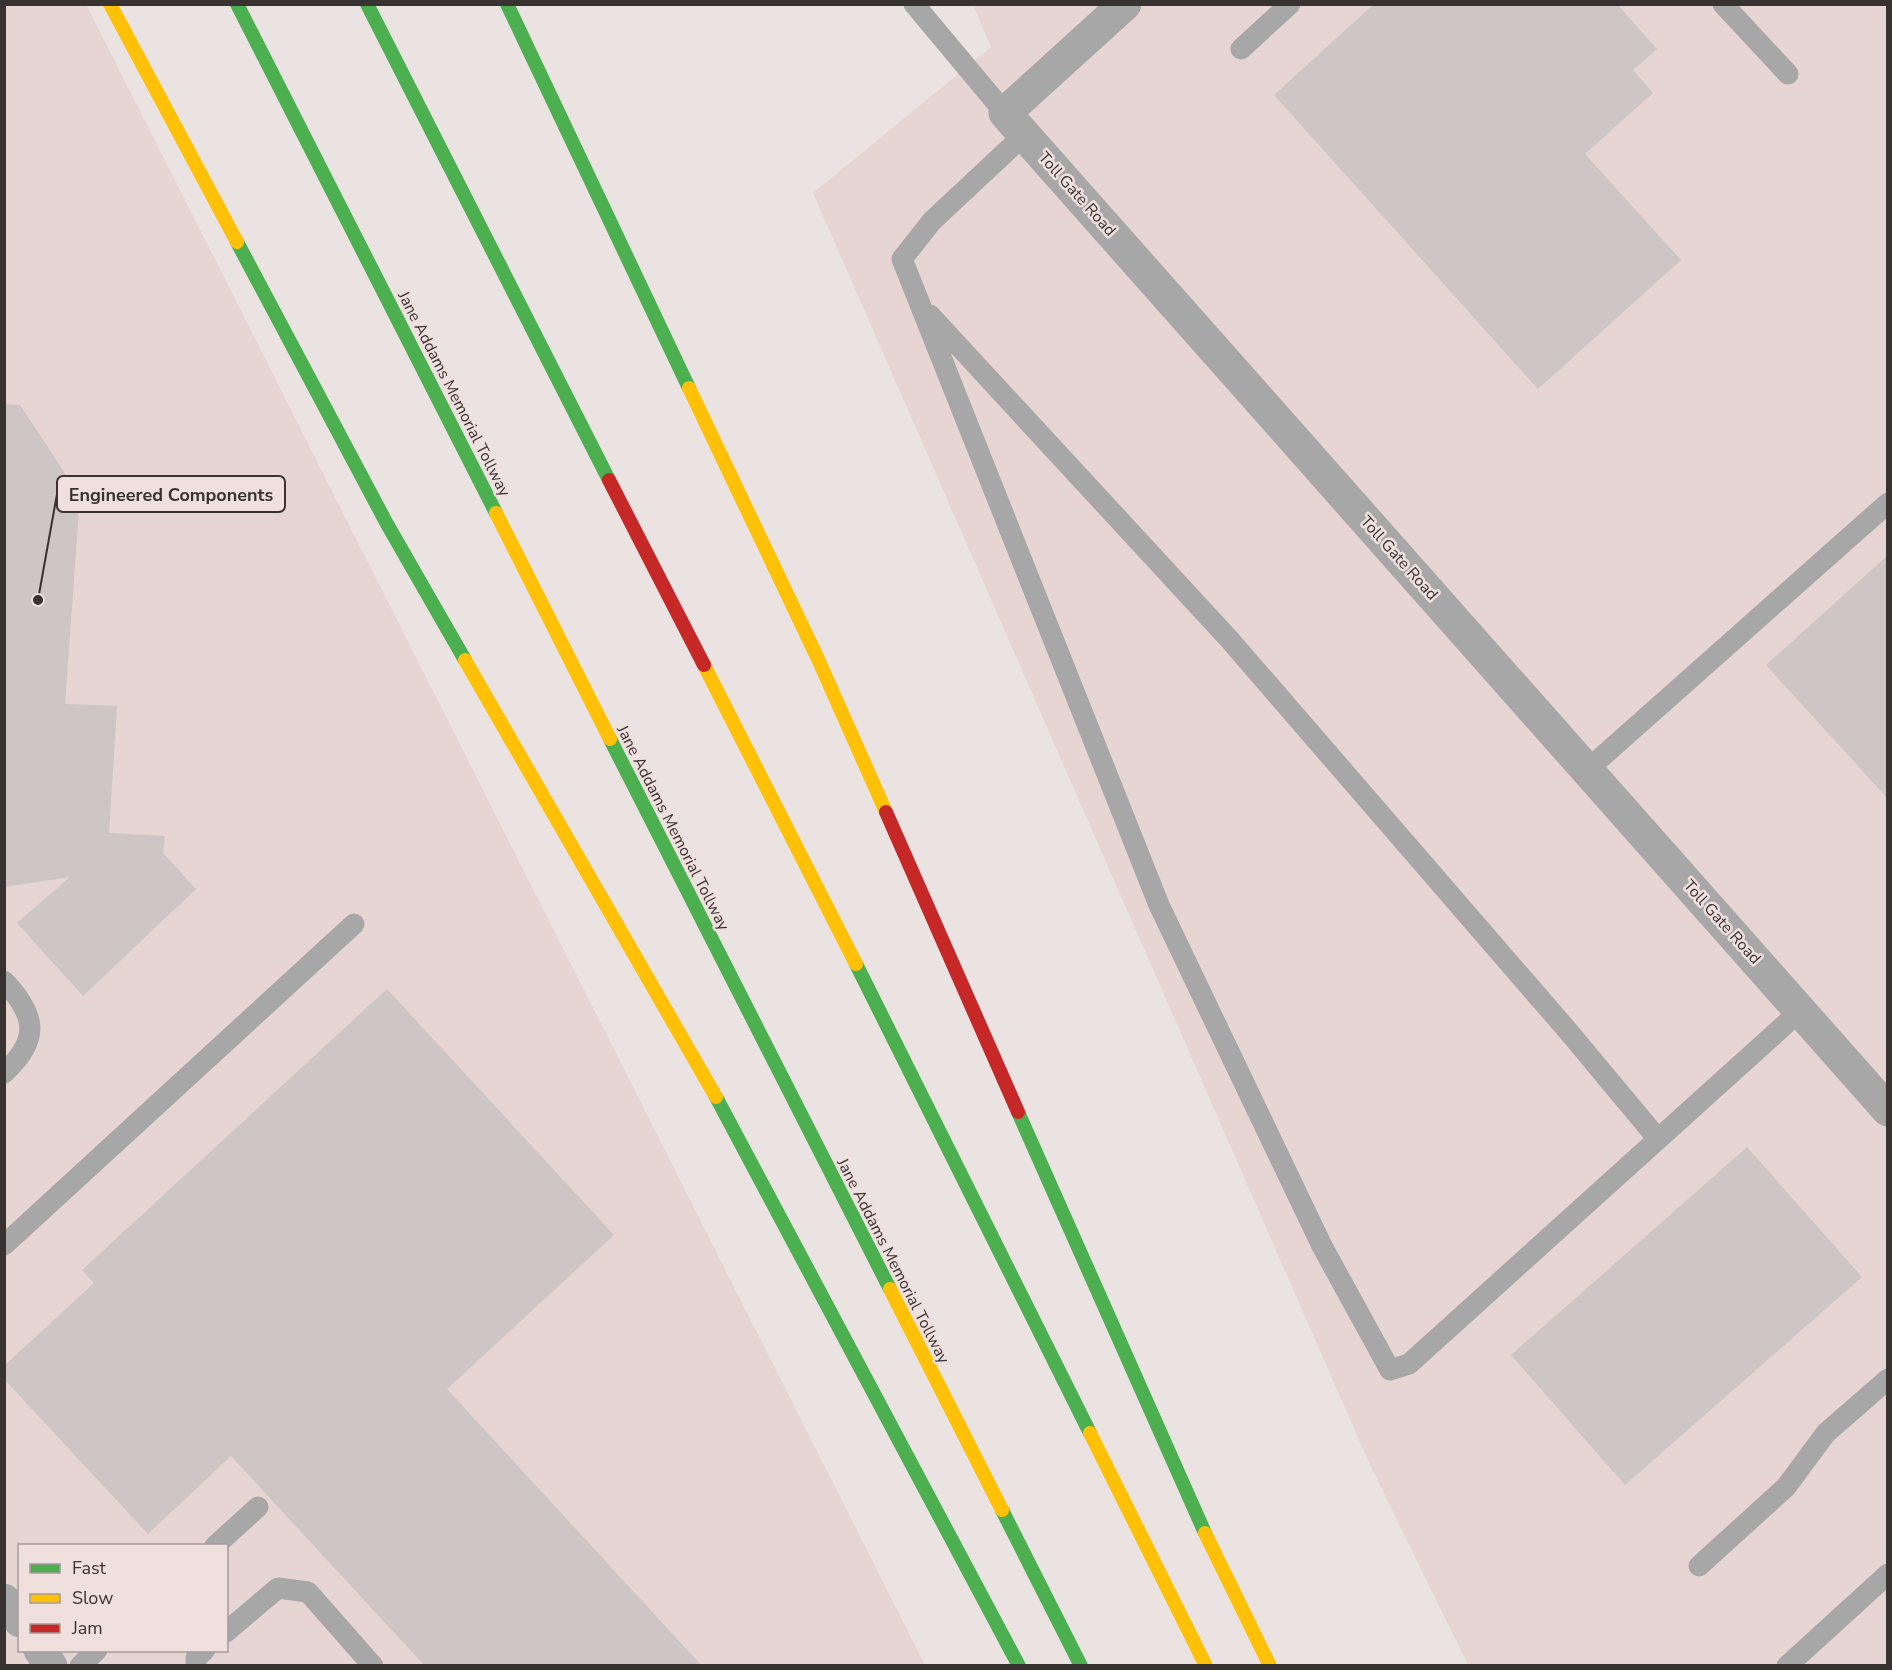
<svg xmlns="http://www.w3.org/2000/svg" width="1892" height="1670" viewBox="0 0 1892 1670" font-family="'Nunito Sans',sans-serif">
<rect width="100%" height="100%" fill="#ebe3e2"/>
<path fill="#e6d5d3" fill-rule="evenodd" d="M 86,4 L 925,1665 L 5,1666 L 5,5 ZM 20,1546 L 226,1546 L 226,1650 L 20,1650 Z
M 973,5 L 1887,5 L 1887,1665 L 1468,1665 L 1370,1465 L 813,193 L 991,47 Z"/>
<path fill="#cdc6c5" d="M 1374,4 L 1617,4 L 1657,49 L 1633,70 L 1653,93 L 1585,154 L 1681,260 L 1538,389 L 1274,95 Z
M 4,404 L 20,405 L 80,496 L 65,704 L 117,706 L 109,833 L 165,836 L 163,853 L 196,889 L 83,996 L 17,923 L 70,877 L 4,887 Z
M 1888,555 L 1888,799 L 1766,665 Z
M 387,989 L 614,1235 L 447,1389 L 702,1666 L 425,1666 L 231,1456 L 148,1534 L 4,1379 L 4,1366 L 94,1283 L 82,1270 Z
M 1747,1147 L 1862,1277 L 1625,1485 L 1511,1355 Z"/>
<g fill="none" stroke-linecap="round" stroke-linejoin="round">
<path stroke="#a6a7a6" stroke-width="21" d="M 914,4 L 1005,113
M 1723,4 L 1788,74
M 1241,49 L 1290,4
M 1024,135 L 932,221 L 902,259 L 1159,905 L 1322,1246 L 1390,1370 L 1409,1364 L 1800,1011
M 930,315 L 1229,639 L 1568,1031 L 1658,1139
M 1587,770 L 1888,503
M 4,981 C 37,1016 40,1040 4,1073
M 4,1245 L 354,924
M 215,1546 L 258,1507
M 1699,1566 L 1786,1487 L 1826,1433 L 1888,1379
M 226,1632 L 278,1588 L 308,1592 L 373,1666
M 80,1666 L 97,1650
M 196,1666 L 196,1658 L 205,1650
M 1787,1666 L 1888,1574"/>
<path stroke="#a6a7a6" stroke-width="33" d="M 1125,4 L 1005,113 L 1888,1110
M 4,1600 L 20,1621
M 40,1650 L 51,1666"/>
<path stroke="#4caf50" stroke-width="14" d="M 237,4 L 496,513
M 367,4 L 609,480
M 507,4 L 689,388
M 237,242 L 387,524 L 465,660
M 610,739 L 890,1289
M 856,964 L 1090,1433
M 716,1097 L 1019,1666
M 1018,1112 L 1205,1533
M 1002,1510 L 1081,1666"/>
<path stroke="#ffc107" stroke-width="14" d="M 110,4 L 237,242
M 689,388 L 818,659 L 886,812
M 496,513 L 610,739
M 465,660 L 716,1097
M 704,665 L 856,964
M 890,1289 L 1002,1510
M 1090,1433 L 1206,1666
M 1205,1533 L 1270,1666"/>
<path stroke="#c62828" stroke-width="14" d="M 609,480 L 704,665
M 886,812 L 1018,1112"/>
</g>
<g text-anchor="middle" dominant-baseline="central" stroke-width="5" stroke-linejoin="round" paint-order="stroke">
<g font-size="16" fill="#383231" stroke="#efe0de">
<text transform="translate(1077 194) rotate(48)">Toll Gate Road</text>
<text transform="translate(454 394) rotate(63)">Jane Addams Memorial Tollway</text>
<text transform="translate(1399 558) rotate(48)">Toll Gate Road</text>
<text transform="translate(673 828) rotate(63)">Jane Addams Memorial Tollway</text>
<text transform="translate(1722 922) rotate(48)">Toll Gate Road</text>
<text transform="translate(893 1261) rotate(63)">Jane Addams Memorial Tollway</text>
</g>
</g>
<path fill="none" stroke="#383231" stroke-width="2" d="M38 600L57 494"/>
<circle fill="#383231" stroke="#efe0de" stroke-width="2" cx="38" cy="600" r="6"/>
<rect fill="#efe0de" stroke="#383231" stroke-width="2" x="57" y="476" width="228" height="36" rx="6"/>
<g font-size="18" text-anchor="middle" font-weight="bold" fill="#383231">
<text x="171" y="501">Engineered Components</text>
</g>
<rect width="1892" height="1670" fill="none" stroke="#383231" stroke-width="12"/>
<rect x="18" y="1544" width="210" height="108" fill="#efe0de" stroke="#a69a99" stroke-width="1.5"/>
<rect x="30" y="1564" width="30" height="9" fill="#4caf50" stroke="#a69a99" stroke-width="1.5"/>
<text x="72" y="1574" font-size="18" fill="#383231">Fast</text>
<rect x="30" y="1594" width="30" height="9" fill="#ffc107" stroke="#a69a99" stroke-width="1.5"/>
<text x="72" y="1604" font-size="18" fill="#383231">Slow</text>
<rect x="30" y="1624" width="30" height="9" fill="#c62828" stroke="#a69a99" stroke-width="1.5"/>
<text x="72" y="1634" font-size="18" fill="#383231">Jam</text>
</svg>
